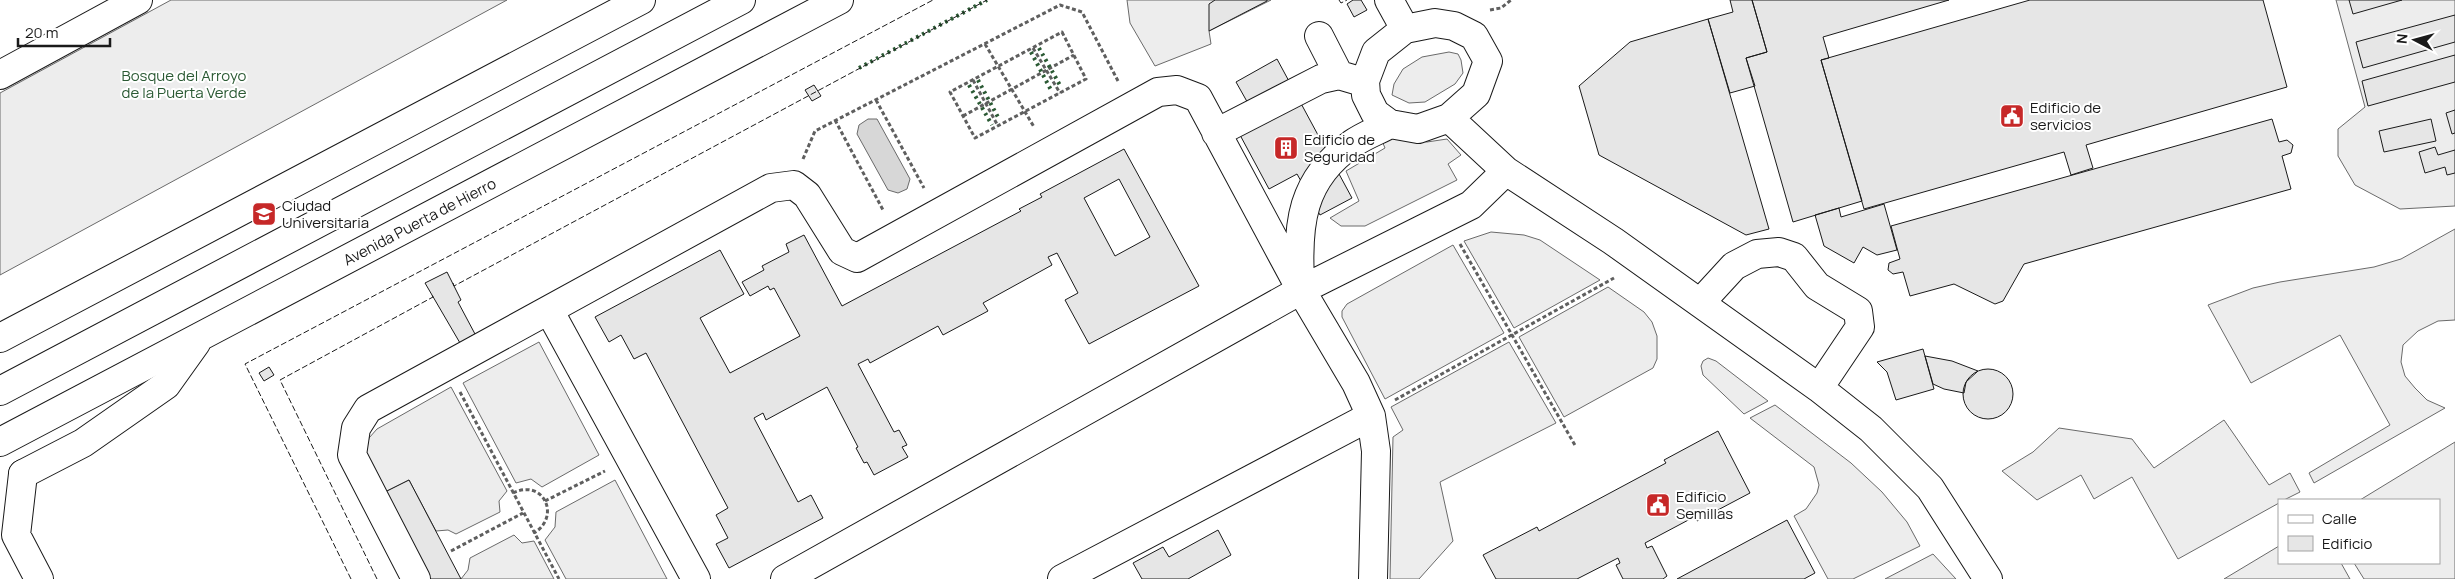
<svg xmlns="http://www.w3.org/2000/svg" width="2455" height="579" viewBox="0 0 2455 579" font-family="Manrope,sans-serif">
<rect width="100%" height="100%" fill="#fff"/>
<path fill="#ededed" stroke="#6a6a6a" d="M 171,0 L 507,0 L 0,275 L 0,93 Z
M 1127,0 L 1271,0 L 1209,31 L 1211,44 L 1155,66 L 1130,23 Z
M 2336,0 L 2455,0 L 2455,206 L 2400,209 L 2355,185 L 2338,156 L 2338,129 L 2365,107 Z
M 1449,52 L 1458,54 L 1461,60 L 1463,73 L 1455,84 L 1425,102 L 1409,103 L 1392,95 L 1394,84 L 1403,69 L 1422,57 Z
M 1379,134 L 1427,142 L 1447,139 L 1461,155 L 1448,164 L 1457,180 L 1365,226 L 1341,226 L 1330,218 L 1359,201 L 1346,171 L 1385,148 Z
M 2455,229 L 2455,320 L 2438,321 L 2418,331 L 2403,345 L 2401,362 L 2405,376 L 2415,388 L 2427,400 L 2445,408 L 2314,483 L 2309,473 L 2390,425 L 2340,335 L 2251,383 L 2208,305 L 2253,288 L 2280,282 L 2374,267 L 2401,259 Z
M 1491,232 L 1524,235 L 1540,240 L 1600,280 L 1514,328 L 1464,241 Z
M 1453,245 L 1504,333 L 1385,399 L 1342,317 L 1342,311 L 1347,304 Z
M 1608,287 L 1644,312 L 1652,322 L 1657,336 L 1657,359 L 1653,368 L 1564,417 L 1519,337 Z
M 539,342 L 599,455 L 542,487 L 531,479 L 516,483 L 463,383 Z
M 1509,342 L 1556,423 L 1440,482 L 1453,541 L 1419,579 L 1390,579 L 1393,437 L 1403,430 L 1391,407 Z
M 1708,358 L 1716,361 L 1768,401 L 1744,414 L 1703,375 L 1701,366 L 1703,361 Z
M 451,387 L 507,491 L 499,501 L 500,512 L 456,534 L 448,530 L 436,531 L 409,480 L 383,493 L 365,456 L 369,438 L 377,429 Z
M 1775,405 L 1851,463 L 1882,492 L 1907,522 L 1920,546 L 1853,579 L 1828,579 L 1794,516 L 1806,509 L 1817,493 L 1819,485 L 1814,467 L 1750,418 Z
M 2224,420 L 2269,485 L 2290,473 L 2300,492 L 2284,500 L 2279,500 L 2279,503 L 2178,559 L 2132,477 L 2094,499 L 2081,475 L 2037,500 L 2002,471 L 2033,452 L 2059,428 L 2132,439 L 2154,468 Z
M 2455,442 L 2455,579 L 2364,579 L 2354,563 L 2439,563 L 2439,500 L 2360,500 Z
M 615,480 L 667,579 L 566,579 L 545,540 L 555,527 L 556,512 Z
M 514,535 L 522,543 L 534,541 L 554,579 L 461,579 L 468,570 L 470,558 Z
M 2279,546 L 2279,563 L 2341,563 L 2350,579 L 2224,579 Z
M 1933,554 L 1956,579 L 1885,579 Z"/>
<path fill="#d7d7d7" stroke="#6a6a6a" d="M 868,119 L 877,119 L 910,179 L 907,189 L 898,193 L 888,190 L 857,134 L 859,125 Z"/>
<path fill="#e6e6e6" stroke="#1a1a1a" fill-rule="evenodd" d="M 1215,0 L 1267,0 L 1267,1 L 1209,31 L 1209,4 Z
M 1361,0 L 1367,10 L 1354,17 L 1347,4 L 1353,0 Z
M 1730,0 L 1752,0 L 1767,52 L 1746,58 L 1755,86 L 1730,93 L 1708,19 L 1733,12 Z
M 1752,0 L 1949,0 L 1823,37 L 1829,58 L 1821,60 L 1862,201 L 1793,222 L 1746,58 L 1767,52 Z
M 2030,0 L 2263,0 L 2287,87 L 2086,145 L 2093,168 L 2071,175 L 2064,152 L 1864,209 L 1821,60 Z
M 2349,0 L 2402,0 L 2353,14 Z
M 2455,15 L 2455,42 L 2363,68 L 2356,42 Z
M 1708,19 L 1769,229 L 1746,235 L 1599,155 L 1579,86 L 1630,42 Z
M 2455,55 L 2455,82 L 2368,106 L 2362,81 Z
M 1277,59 L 1352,198 L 1320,215 L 1297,174 L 1269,189 L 1240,135 L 1254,114 L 1236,82 Z
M 814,85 L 821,96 L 812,101 L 805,90 Z
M 2455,110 L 2455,133 L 2452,134 L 2446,113 Z
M 2272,119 L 2279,142 L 2287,140 L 2293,145 L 2291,153 L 2282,156 L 2291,189 L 2024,264 L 2003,301 L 1995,304 L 1954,284 L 1910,296 L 1903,272 L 1893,274 L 1888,270 L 1889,263 L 1900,259 L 1891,226 Z
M 2431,119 L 2436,141 L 2384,152 L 2379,131 Z
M 2435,147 L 2438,155 L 2455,150 L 2455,173 L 2447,175 L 2445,167 L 2425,173 L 2419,152 Z
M 1124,149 L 1199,286 L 1089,344 L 1065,300 L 1078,293 L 1057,253 L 1048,257 L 1052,265 L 983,303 L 988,311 L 943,335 L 938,326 L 870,363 L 868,359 L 858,364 L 894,432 L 899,430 L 907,445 L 902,447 L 908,457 L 874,475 L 867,462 L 864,463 L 856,448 L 858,447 L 827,387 L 766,420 L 763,413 L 754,418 L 798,502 L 811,495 L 823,518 L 729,568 L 716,544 L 728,538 L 716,515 L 728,508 L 646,353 L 634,359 L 621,335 L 609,342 L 595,317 L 720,250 L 744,294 L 700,318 L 730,373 L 800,336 L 774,288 L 770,290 L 768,286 L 750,296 L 742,282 L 764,270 L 762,266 L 789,252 L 786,244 L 804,235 L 842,306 L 1021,211 L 1019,209 L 1042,197 L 1040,194 ZM 1119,179 L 1150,237 L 1115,256 L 1084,198 Z
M 1884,204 L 1897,250 L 1877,255 L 1863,247 L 1854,263 L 1824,246 L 1815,215 L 1839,208 L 1841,217 Z
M 447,272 L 461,300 L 458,302 L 475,334 L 460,343 L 425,283 Z
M 1923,349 L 1934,389 L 1896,400 L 1887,372 L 1877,362 Z
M 1925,356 L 1952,361 L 1978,371 L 1966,382 L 1964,393 L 1944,389 L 1933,384 Z
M 269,367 L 274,375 L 264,381 L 259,373 Z
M1963 394a25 25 0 1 1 50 0a25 25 0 1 1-50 0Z
M 1718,431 L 1750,493 L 1697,521 L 1694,517 L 1645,543 L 1647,548 L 1652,546 L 1667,576 L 1663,579 L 1623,579 L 1616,565 L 1620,563 L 1618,558 L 1577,579 L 1496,579 L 1483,555 L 1537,527 L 1539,531 L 1666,463 L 1664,460 Z
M 409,480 L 461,579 L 428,579 L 383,493 Z
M 1787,520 L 1815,573 L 1804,579 L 1677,579 Z
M 1218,530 L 1231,555 L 1188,579 L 1142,579 L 1133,563 L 1163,547 L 1169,557 Z"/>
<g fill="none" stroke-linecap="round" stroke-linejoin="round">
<defs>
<path id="minor" d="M 1389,0 L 1405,29
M 1435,23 L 1454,26 L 1474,36 L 1488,61 L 1476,94 L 1449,118 L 1418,129 L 1390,124 L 1375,113 L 1366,95 L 1365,81 L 1376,52 L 1405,29 Z
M 1319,36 L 1339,75 L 1356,80
M 0,75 L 138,0
M 1449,118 L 1506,171 L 1613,241 L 1819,388 L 1871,429 L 1930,488 L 1988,579
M 1216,133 L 1321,79 L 1339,75
M 1300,281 C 1297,225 1301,179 1352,144 C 1363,136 1377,131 1390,124
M 1700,303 L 1734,266 L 1757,254 L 1779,252 L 1794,257 L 1817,286 L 1858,311 L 1860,327 L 1819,388
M 549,310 L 696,579
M 0,391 L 741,0
M 23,474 L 16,535 L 39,579
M 416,579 L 352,455 L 356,428 L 368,409 L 771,188 L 794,185 L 807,195 L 842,251 L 857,258 L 1158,92 L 1177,90 L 1198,98 L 1301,290 L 1356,383 L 1371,416 L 1376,451 L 1373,579
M 785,579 L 1301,290 L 1471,205 L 1506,171
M 1062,579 L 1371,416"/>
<g id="highway">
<path d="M 0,338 L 641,0"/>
<path id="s1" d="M 0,442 L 839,0"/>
<path d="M 23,474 L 83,443 L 166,385 L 196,343"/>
</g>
</defs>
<use href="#minor" stroke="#1a1a1a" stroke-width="30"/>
<use href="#highway" stroke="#1a1a1a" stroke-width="30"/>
<path stroke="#5f5f5f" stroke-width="3" stroke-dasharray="4 2.5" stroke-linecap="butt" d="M 1490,10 L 1501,8 L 1511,0
M 1062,32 L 1086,79 L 975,138 L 950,92 Z
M 985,44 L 1034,127
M 1033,48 L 1060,93
M 973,80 L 998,126
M 876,100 L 924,188
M 963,116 L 1074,55
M 835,120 L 883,210
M 803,159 L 815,131 L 1060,5 L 1082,12 L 1118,81
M 1460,244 L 1576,447
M 460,392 L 559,579
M 1395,400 L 1614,278
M 513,493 C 544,478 561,517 534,533
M 545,501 L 605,471
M 451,551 L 523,513"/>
<use href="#minor" stroke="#fff" stroke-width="28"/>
<use href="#highway" stroke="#fff" stroke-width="28"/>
<path stroke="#2b5a34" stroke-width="4" stroke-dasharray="2.5 4" stroke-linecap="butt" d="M 1039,48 L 1061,87
M 1031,52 L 1052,92
M 859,68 L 987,0
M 978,80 L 999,119
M 969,85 L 992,125"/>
<path stroke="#1a1a1a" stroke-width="1" stroke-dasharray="6 2.5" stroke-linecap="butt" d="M 1339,0 L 1341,3 L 1347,0
M 453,283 L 454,286 L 987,0
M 351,579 L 245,364 L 933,0
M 377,579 L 280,380 L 433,297 L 432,295"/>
</g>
<defs>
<symbol id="civic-square" viewBox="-11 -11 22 22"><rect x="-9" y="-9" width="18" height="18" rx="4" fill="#c62828" stroke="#fff"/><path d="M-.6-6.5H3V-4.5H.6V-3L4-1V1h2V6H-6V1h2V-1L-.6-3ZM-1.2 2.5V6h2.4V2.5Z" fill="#fff"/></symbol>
<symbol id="building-square" viewBox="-11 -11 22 22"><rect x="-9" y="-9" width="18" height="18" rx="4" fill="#c62828" stroke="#fff"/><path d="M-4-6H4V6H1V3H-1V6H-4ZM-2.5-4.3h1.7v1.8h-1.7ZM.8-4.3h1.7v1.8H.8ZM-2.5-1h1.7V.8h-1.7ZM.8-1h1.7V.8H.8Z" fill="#fff"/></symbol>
<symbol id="university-square" viewBox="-11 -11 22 22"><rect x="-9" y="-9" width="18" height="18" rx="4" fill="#c62828" stroke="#fff"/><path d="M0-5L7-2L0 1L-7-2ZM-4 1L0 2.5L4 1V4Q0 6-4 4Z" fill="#fff"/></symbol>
</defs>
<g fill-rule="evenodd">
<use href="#civic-square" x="1998" y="102" width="28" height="28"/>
<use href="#building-square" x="1272" y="134" width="28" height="28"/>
<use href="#university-square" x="250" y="200" width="28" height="28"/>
<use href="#civic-square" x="1644" y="491" width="28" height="28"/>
</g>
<g text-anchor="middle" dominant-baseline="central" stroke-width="4" stroke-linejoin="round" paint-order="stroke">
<g font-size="15" fill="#2b5a34" stroke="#fff">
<text x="184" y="75">Bosque del Arroyo<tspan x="184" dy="17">de la Puerta Verde</tspan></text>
</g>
<g font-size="15" fill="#1a1a1a" stroke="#fff" text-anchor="start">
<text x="2030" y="107">Edificio de<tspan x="2030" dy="17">servicios</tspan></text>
<text x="1304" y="139">Edificio de<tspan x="1304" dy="17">Seguridad</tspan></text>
<text x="282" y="205">Ciudad<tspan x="282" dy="17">Universitaria</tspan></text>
<text x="1676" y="496">Edificio<tspan x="1676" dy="17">Semillas</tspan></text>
</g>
<g font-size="15" fill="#1a1a1a" stroke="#fff">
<text stroke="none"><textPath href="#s1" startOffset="474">Avenida Puerta de Hierro</textPath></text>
</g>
</g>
<rect x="2278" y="499" width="162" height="65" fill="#ffffff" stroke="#a3a3a3"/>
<rect x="2288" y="515" width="25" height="8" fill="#ffffff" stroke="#a3a3a3"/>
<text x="2322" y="524" font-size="15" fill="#1a1a1a">Calle</text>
<rect x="2288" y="536" width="25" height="15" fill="#e6e6e6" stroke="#a3a3a3"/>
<text x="2322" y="549" font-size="15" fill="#1a1a1a">Edificio</text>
<g transform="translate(2415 40) rotate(276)" stroke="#ffffff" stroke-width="4" paint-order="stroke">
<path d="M0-4L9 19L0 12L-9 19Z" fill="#1a1a1a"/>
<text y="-8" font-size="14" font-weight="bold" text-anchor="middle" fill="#1a1a1a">N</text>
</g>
<path d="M18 38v8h92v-8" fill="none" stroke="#1a1a1a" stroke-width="2.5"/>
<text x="25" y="38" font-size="15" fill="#1a1a1a" stroke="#ffffff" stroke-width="4" paint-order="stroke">20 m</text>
</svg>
